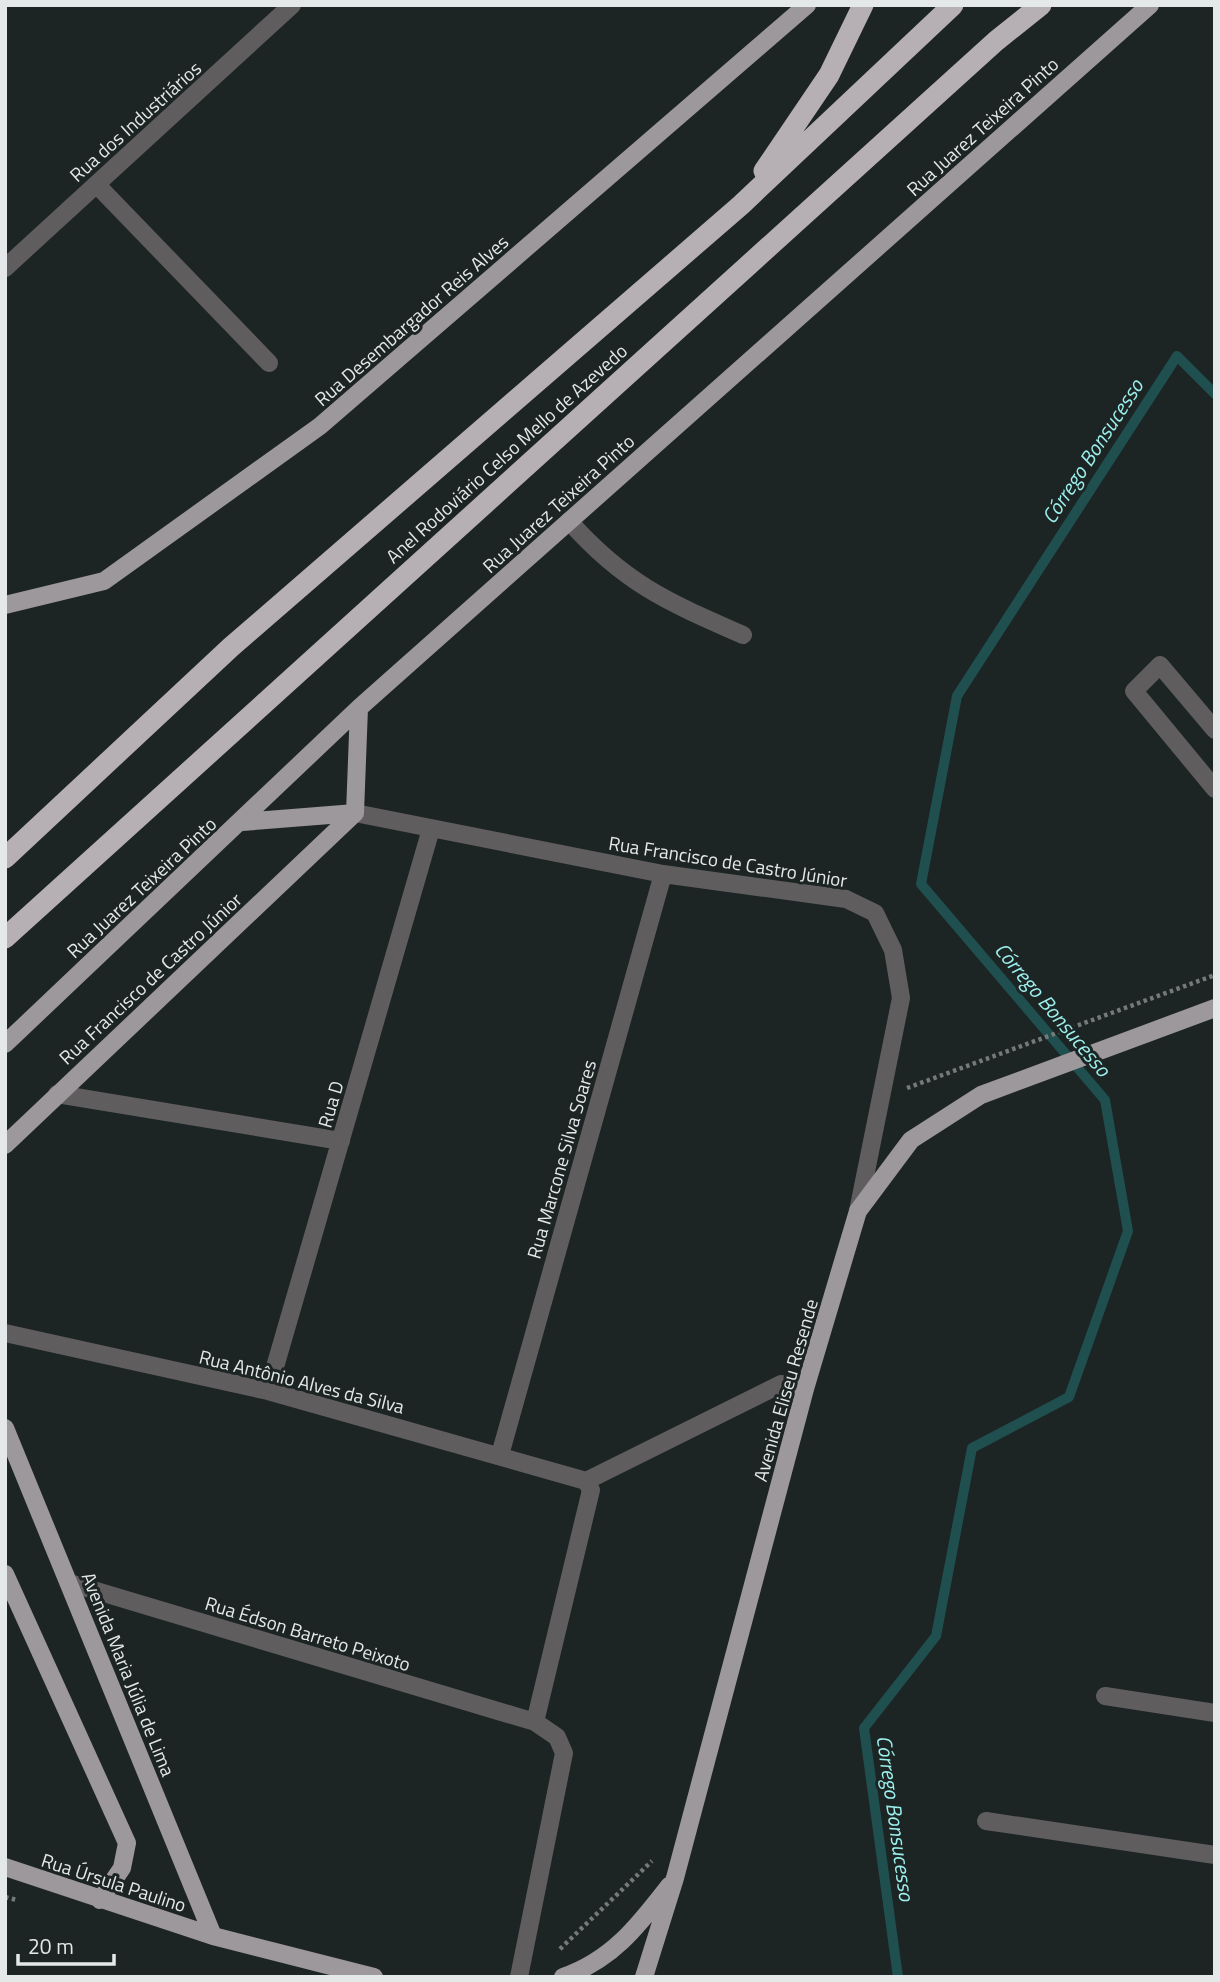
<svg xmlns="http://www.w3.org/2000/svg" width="1220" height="1982" viewBox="0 0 1220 1982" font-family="'Titillium Web',sans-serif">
<rect width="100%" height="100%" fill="#1d2424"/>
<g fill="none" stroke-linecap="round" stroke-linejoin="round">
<path stroke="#1f4f4e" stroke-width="10" d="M 898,1977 L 864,1728 L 936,1636 L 972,1448 L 1069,1397 L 1128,1231 L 1105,1100 L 921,884 L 957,696 L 1177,356 L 1215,394"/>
<path stroke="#747979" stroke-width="4.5" stroke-dasharray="3.5 3.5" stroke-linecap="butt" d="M 907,1088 L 1215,975
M 5,1897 L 17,1900
M 560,1949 L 652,1861"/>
<path stroke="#605d5f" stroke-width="18" d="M 97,185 L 269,363
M 5,268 L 292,5
M 569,521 C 625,584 668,602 743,635
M 1215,730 L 1160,665 L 1134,691 L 1215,789
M 355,813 L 663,874 L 846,899 L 875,913 L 893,950 L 901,998 L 858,1211
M 57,1094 L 341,1141
M 5,1333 L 268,1391 L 586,1481
M 268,1391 L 431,829
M 500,1455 L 663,874
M 586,1481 L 781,1384 L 805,1389
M 70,1583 L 535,1722 L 557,1737 L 564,1753 L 519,1977
M 1105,1696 L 1215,1713
M 535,1722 L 591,1490 L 586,1481
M 986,1821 L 1215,1855"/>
<path stroke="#9d989c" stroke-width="18" d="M 5,605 L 104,581 L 320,426 L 807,5
M 242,822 L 355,813
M 5,1044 L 359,708 L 1150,5
M 5,1145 L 355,813 L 359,708
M 5,1428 L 213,1936
M 5,1574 L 127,1843 L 122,1868 L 100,1900
M 5,1867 L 213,1936 L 374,1977
M 563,1977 C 612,1960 638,1926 669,1886
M 644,1977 L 675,1878 L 805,1389 L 858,1211 L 911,1140 L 981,1095 L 1215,1008"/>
<path stroke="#b6afb4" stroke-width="21" d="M 764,171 L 829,75 L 863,5
M 5,858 L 231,647 L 741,205 L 953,5
M 5,938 L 996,41 L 1041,5"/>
</g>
<g text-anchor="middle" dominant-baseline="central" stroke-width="6" stroke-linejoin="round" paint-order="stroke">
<g font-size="19" fill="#e4e8e8" stroke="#1d2424">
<text transform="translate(135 121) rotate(-42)">Rua dos Industriários</text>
<text transform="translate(982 126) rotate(-42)">Rua Juarez Teixeira Pinto</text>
<text transform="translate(411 320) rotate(-41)">Rua Desembargador Reis Alves</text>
<text transform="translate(506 453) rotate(-42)">Anel Rodoviário Celso Mello de Azevedo</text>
<text transform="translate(558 503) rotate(-42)">Rua Juarez Teixeira Pinto</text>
<text transform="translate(728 861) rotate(9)">Rua Francisco de Castro Júnior</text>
<text transform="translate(141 887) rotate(-43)">Rua Juarez Teixeira Pinto</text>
<text transform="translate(150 978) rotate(-43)">Rua Francisco de Castro Júnior</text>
<text transform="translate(330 1104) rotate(-74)">Rua D</text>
<text transform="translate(561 1159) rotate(-74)">Rua Marcone Silva Soares</text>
<text transform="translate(302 1381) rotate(14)">Rua Antônio Alves da Silva</text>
<text transform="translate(785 1390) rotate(-74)">Avenida Eliseu Resende</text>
<text transform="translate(308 1633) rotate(17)">Rua Édson Barreto Peixoto</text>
<text transform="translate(129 1674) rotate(68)">Avenida Maria Júlia de Lima</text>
<text transform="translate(114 1882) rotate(18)">Rua Úrsula Paulino</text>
</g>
<g font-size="21" font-style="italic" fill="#9cf0ed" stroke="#1d2424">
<text transform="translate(1092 451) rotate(-57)">Córrego Bonsucesso</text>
<text transform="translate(1053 1009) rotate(50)">Córrego Bonsucesso</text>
<text transform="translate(896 1818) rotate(82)">Córrego Bonsucesso</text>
</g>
</g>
<rect width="1220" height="1982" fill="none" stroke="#e4e8e8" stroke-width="14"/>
<path d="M18 1954v10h96v-10" fill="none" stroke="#e4e8e8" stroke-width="3.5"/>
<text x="28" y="1954" font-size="21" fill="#e4e8e8" stroke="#1d2424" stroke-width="5" paint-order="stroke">20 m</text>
</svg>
